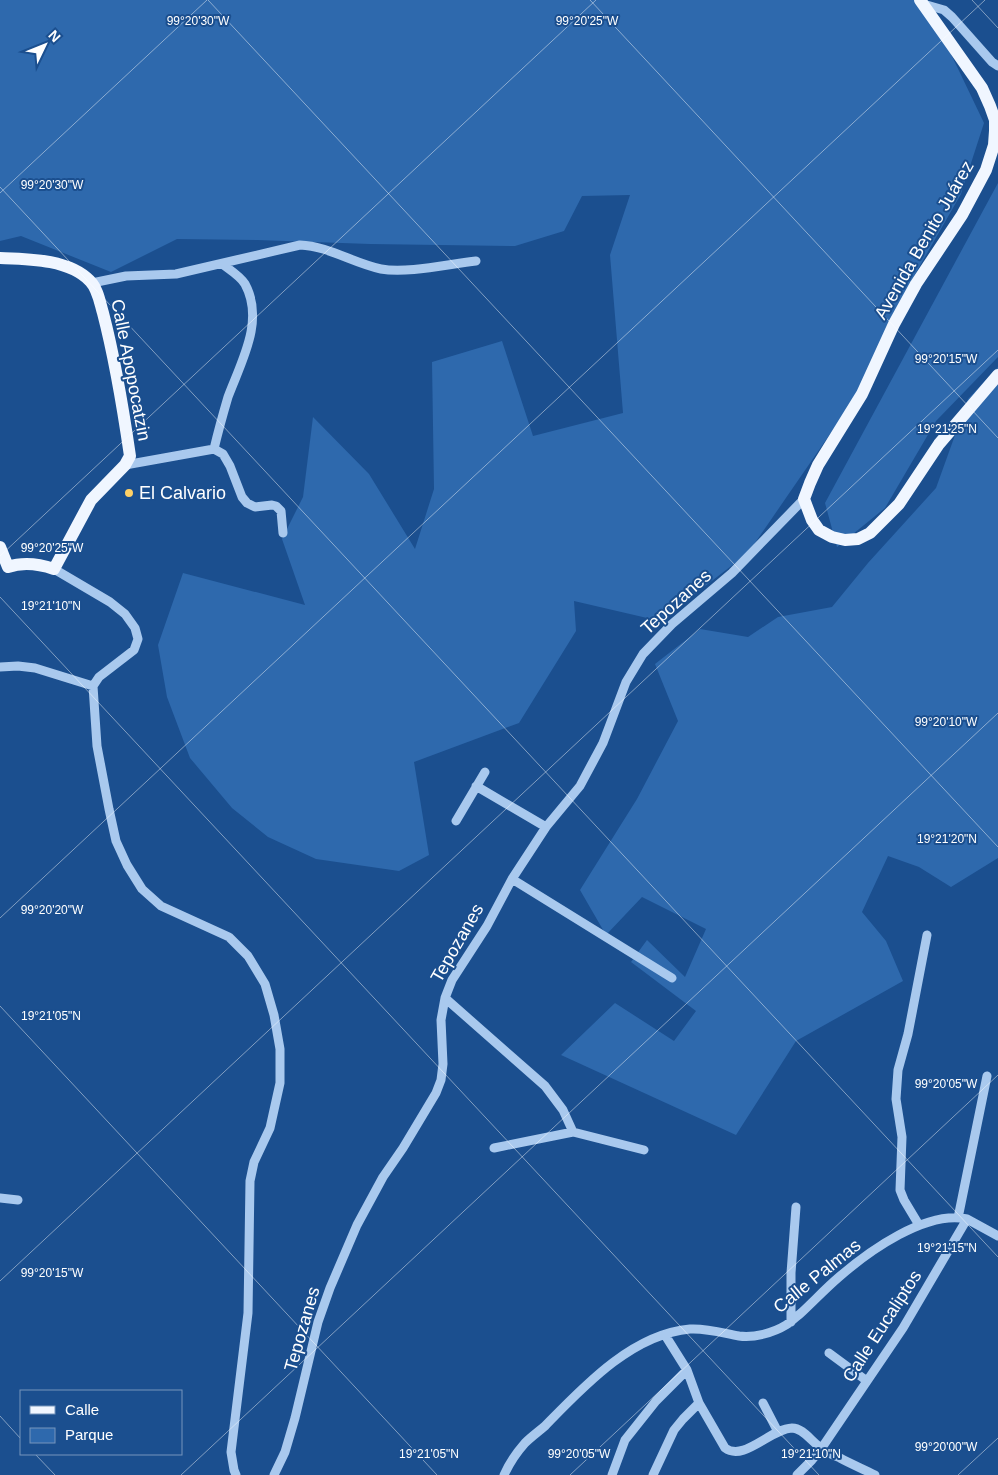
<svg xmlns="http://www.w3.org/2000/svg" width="998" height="1475" viewBox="0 0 998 1475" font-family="Helvetica,sans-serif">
<rect width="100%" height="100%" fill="#1b4f8f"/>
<path fill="#2e69ad" d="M 0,0 L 914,0 L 950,52 L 984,123 L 961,194 L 906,290 L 861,389 L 748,553 L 660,621 L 574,601 L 576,631 L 519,723 L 414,762 L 429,855 L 399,871 L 316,859 L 268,837 L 232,808 L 190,758 L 167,697 L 158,645 L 183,573 L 305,605 L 282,539 L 303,497 L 313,417 L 369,474 L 415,549 L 434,489 L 432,362 L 502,341 L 533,436 L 623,413 L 610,255 L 630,195 L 582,196 L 564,231 L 515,246 L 370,244 L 257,240 L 177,239 L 111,272 L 21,236 L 0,241 Z
M 998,183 L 998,357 L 936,421 L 885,508 L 837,547 L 825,503 Z
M 998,367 L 998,858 L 951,887 L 919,867 L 888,856 L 862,912 L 886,941 L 903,981 L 796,1041 L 736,1135 L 561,1055 L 615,1003 L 674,1041 L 696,1011 L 631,962 L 647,940 L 685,977 L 706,929 L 642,897 L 606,935 L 580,890 L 637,799 L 678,721 L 655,664 L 700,629 L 748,637 L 778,617 L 832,607 L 868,563 L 936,488 L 968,399 Z"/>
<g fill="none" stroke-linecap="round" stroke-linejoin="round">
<path stroke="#a9c9ee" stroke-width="9" d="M 923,4 L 944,10 L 952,17 L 992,62 L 998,66
M 92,283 L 126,276 L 176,274 L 300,245 C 328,246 353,263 381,269 C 406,274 449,264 476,261
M 214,449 C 218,432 223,414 228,397 C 241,362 265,321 245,284 C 240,276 230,270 222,264
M 214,449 L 223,454 L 230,466 L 242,497 L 247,503 L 255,507 L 272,505 L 276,506 L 281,511 L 283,533
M 125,465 L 214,449
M 54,569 L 110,602 L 125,614 L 135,628 L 138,639 L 134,650 L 99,677 L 93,686 L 97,746 L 109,809 L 116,841 L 127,865 L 142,889 L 161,906 L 229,937 L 248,956 L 265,984 L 274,1015 L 280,1049 L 280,1083 L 270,1128 L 254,1162 L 250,1181 L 248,1313 L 231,1452 L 234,1470 L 236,1475
M 0,667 L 18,666 L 35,668 L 93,686
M 476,786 L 546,827
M 456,821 L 485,772
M 512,879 L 672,978
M 445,998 L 545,1086 L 563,1110 L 573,1132 L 644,1150
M 494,1148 L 573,1132
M 0,1198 L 18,1200
M 958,1218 L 987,1076
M 919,1225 L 904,1200 L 900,1190 L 902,1137 L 896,1099 L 898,1070 L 908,1034 L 927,935
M 791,1322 L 791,1273 L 796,1207
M 665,1335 L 687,1370 L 699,1403 L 725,1448 C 744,1462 770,1429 792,1428 C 803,1428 811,1441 820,1447 C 825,1452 833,1455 840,1458 C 851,1464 863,1469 875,1475
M 829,1353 L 867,1381
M 763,1403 L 778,1432
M 274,1475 L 285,1452 L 295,1418 L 318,1322 L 330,1288 L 357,1225 L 383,1177 L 403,1148 L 436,1093 L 441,1080 L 443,1064 L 441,1020 L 445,998 L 452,980 L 487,926 L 512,879 L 546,827 L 580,786 L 603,743 L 626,682 L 643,654 L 672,624 L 732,573 L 804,499
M 504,1475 C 509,1464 517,1452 525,1443 C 531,1437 538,1432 545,1426 C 583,1387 632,1334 690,1329 C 707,1328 723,1333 739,1336 C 754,1338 773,1333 786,1325 C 791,1322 796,1317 801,1313 C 814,1301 826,1288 839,1277 C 869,1251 926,1210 967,1219 L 998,1236
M 612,1475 L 625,1440 L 656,1401 L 687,1370
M 653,1475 L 674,1430 L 683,1419 L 699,1403
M 797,1475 L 812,1460 L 821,1449 L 903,1328 L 967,1219"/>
<path stroke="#f0f6ff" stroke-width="12" d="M 920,0 L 982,88 L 990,106 L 995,120 L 995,131 L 994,145 L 986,170 L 962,215 L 916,284 L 894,324 L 862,394 L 818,465 L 810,483 L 804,499 L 812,520 L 819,530 L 832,537 L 845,540 L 858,539 L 870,533 L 899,504 L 939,444 L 998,375
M 0,258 C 28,259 69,259 90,281 C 98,289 100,303 103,313 C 115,359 123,408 130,456 L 125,465 L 91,500 L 54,569 C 39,564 23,562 8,567 L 0,547"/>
</g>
<path fill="none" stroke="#fff" stroke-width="1" stroke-opacity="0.45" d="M 208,0 L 998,847M 590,0 L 998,438M 972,0 L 998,28M 0,187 L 998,1257M 0,193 L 207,0M 0,556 L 596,0M 0,597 L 819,1475M 0,918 L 985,0M 0,1006 L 437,1475M 0,1281 L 998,350M 0,1416 L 21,1439M 35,1454 L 55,1475M 181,1475 L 998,713M 570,1475 L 998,1075M 958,1475 L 998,1438"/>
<circle fill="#ffd166" stroke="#1b4f8f" stroke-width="2" cx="129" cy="493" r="5"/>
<g text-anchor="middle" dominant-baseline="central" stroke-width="4" stroke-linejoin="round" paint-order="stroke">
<g font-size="18" fill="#fff" stroke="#1b4f8f">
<text transform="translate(924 240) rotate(-60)">Avenida Benito Juárez</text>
<text transform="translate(131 370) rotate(79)">Calle Apopocatzin</text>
<text transform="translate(676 602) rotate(-42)">Tepozanes</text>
<text transform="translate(457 943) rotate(-60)">Tepozanes</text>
<text transform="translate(817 1276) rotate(-39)">Calle Palmas</text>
<text transform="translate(882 1326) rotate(-57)">Calle Eucaliptos</text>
<text transform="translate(302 1329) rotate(-74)">Tepozanes</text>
</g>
<g font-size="18" fill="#fff" stroke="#1b4f8f" text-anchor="start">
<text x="139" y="493">El Calvario</text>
</g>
</g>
<g font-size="12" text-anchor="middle" fill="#fff" stroke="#1b4f8f" stroke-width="4" stroke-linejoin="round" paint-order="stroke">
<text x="198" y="25">99°20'30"W</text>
<text x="587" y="25">99°20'25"W</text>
<text x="52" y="189">99°20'30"W</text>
<text x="946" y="363">99°20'15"W</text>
<text x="947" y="433">19°21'25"N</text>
<text x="52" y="552">99°20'25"W</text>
<text x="51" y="610">19°21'10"N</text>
<text x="946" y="726">99°20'10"W</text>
<text x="947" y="843">19°21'20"N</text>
<text x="52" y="914">99°20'20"W</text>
<text x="51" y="1020">19°21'05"N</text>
<text x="946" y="1088">99°20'05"W</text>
<text x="947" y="1252">19°21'15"N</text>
<text x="52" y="1277">99°20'15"W</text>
<text x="946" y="1451">99°20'00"W</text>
<text x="429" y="1458">19°21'05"N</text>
<text x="811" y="1458">19°21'10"N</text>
<text x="579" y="1458">99°20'05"W</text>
</g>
<rect x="20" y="1390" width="162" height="65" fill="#1b4f8f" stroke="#7695bc"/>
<rect x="30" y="1406" width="25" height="8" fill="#f0f6ff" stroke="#7695bc"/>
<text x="65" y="1415" font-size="15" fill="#ffffff">Calle</text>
<rect x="30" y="1428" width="25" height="15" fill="#2e69ad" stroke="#7695bc"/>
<text x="65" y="1440" font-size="15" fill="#ffffff">Parque</text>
<g transform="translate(45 45) rotate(47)" stroke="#1b4f8f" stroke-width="4" paint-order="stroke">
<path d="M0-4L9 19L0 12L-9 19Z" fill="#ffffff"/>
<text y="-8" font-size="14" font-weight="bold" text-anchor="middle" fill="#ffffff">N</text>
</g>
</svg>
